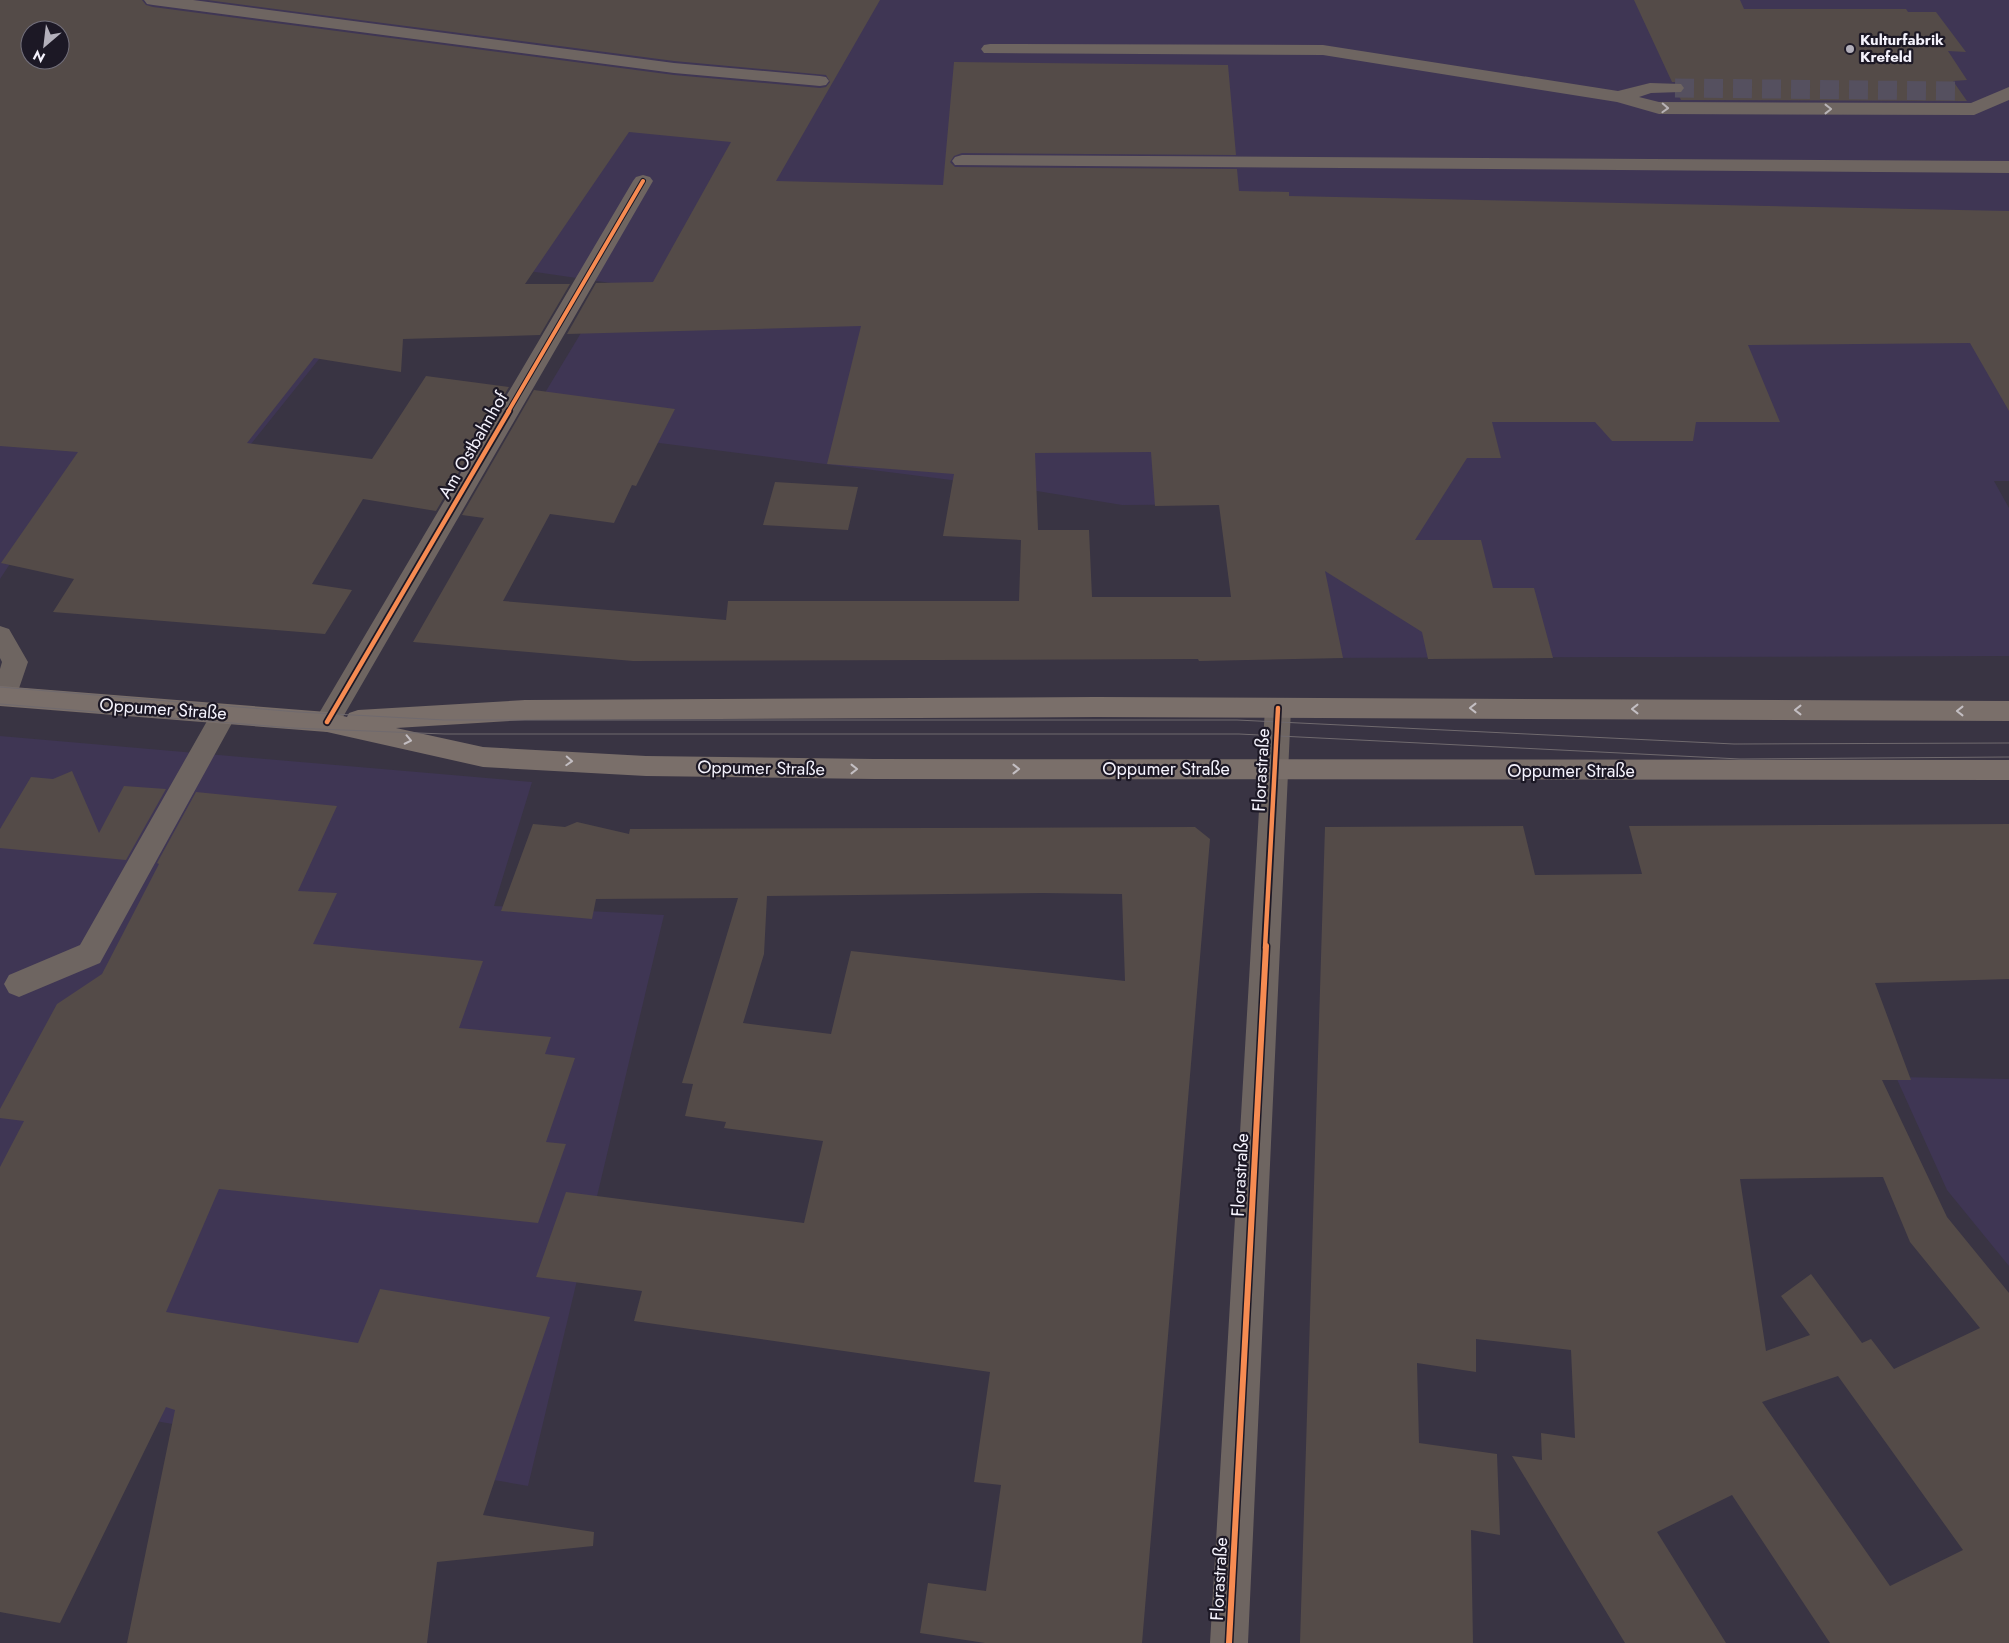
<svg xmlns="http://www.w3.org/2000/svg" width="2009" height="1643" viewBox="0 0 2009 1643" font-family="Jost,sans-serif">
<rect width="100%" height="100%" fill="#393443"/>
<path fill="#3f3654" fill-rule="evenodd" d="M 0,0 L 2009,0 L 2009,481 L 1994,481 L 2009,508 L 2009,656 L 1297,658 L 1273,504 L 1122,505 L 1037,491 L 525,426 L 611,283 L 404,253 L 251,444 L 78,460 L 0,579 ZM 30,30 L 60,30 L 60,60 L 30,60 Z
M 0,736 L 532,782 L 494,906 L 664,915 L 528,1486 L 0,1394 Z
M 1896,1077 L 2009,1079 L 2009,1266 L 1947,1190 Z"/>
<path fill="#544b48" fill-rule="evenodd" d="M 0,0 L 142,0 L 146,5 L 153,7 L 674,75 L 820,88 L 826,87 L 830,82 L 826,75 L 674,61 L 207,0 L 880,0 L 776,181 L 943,185 L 954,62 L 1228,65 L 1236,155 L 962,153 L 954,156 L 950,162 L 955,167 L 1237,169 L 1239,191 L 1289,192 L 1289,196 L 2009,211 L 2009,411 L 1970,343 L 1748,345 L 1780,422 L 1696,422 L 1693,441 L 1612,441 L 1595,422 L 1492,422 L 1501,458 L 1467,458 L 1415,540 L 1481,540 L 1493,588 L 1534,588 L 1553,658 L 1428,659 L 1422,632 L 1325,571 L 1343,658 L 1199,661 L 1198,659 L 633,661 L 413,642 L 484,518 L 462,515 L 534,390 L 675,409 L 636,486 L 632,485 L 614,523 L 550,514 L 503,601 L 726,620 L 728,601 L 1019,601 L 1021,540 L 943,536 L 954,474 L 827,464 L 861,326 L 567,334 L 596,283 L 653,282 L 731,142 L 629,132 L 525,284 L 570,284 L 540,335 L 403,339 L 401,372 L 314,358 L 247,443 L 372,459 L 426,376 L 509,387 L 436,511 L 363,499 L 312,584 L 352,590 L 325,634 L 53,612 L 74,579 L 1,563 L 78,452 L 0,446 ZM 30,30 L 60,30 L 60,60 L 30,60 ZM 1151,452 L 1155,506 L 1219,505 L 1231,597 L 1092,597 L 1089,530 L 1038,530 L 1035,453 Z
M 1634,0 L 1740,0 L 1744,9 L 1906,9 L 1908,12 L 1936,12 L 1966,52 L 1948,51 L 1967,80 L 1953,81 L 1967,101 L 1681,100 L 1678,94 L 1682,93 L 1686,87 L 1681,82 L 1672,82 Z
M 775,482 L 858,487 L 848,530 L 763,525 Z
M 72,771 L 99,833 L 124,786 L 166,789 L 126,860 L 0,848 L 0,829 L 31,777 L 53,779 Z
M 196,792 L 337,806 L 298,891 L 337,893 L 313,944 L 483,961 L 459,1028 L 551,1037 L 545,1054 L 575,1058 L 546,1142 L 566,1144 L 538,1223 L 219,1189 L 166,1312 L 358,1343 L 380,1289 L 550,1317 L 483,1515 L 594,1532 L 593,1546 L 437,1562 L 427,1643 L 127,1643 L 175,1410 L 166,1407 L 60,1623 L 0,1612 L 0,1167 L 24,1121 L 0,1118 L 0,1109 L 57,1004 L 102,974 L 159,864 L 157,863 Z
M 577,822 L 629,834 L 630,829 L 1195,827 L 1210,839 L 1142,1643 L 985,1643 L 920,1633 L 928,1583 L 986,1591 L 1001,1485 L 974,1482 L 990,1372 L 634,1321 L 642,1291 L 536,1277 L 566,1192 L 804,1223 L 823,1141 L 724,1128 L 726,1122 L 685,1116 L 693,1084 L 682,1083 L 738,898 L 596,899 L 592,919 L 501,911 L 533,824 L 565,827 ZM 1042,893 L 1122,894 L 1125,981 L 851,951 L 831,1034 L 743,1023 L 764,954 L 767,896 Z
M 2009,824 L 2009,979 L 1875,983 L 1911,1080 L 1882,1080 L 1947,1217 L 2009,1293 L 2009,1643 L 1830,1643 L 1732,1495 L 1657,1532 L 1726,1643 L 1625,1643 L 1512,1456 L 1542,1460 L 1541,1433 L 1575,1438 L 1571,1350 L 1476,1339 L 1476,1372 L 1417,1363 L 1419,1443 L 1497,1454 L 1500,1535 L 1471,1530 L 1473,1643 L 1300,1643 L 1325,827 L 1523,826 L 1535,875 L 1642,874 L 1629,826 ZM 1883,1177 L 1910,1242 L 1980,1328 L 1894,1369 L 1871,1339 L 1862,1343 L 1811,1274 L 1781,1296 L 1810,1335 L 1766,1351 L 1740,1179 ZM 1838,1376 L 1963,1550 L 1890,1586 L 1762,1402 Z"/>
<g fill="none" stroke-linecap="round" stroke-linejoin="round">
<path stroke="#55505f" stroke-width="19" stroke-dasharray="19 10" stroke-linecap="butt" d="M 1675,88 L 1960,91"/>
<path fill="#6e6561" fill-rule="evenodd" d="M 144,0 L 193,0 L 674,63 L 820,76 L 826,77 L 829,81 L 826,85 L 820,86 L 674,73 L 153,5 L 147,4 Z
M 990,44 L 1323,45 L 1618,91 L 1650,83 L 1681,84 L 1684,88 L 1681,92 L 1651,93 L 1639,97 L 1659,102 L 1971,103 L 2009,87 L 2009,100 L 1974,115 L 1659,114 L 1617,102 L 1323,55 L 984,53 L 981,49 L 984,45 Z
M 962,155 L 2009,161 L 2009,173 L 955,165 L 952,161 L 955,157 Z
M 643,175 L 650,177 L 653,181 L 336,729 L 327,732 L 318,729 L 314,722 L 318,715 L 633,181 L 636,177 Z
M 0,626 L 9,629 L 28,662 L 14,703 L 5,706 L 0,704 L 0,669 L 2,662 L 0,658 Z
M 1278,698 L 1287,701 L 1291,708 L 1248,1643 L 1210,1643 L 1265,708 L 1269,701 Z
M 224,704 L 233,707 L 237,714 L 100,963 L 19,997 L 9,993 L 4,984 L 9,975 L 80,945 L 215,707 Z"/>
<path fill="#7a6f6a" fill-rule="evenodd" d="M 0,686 L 327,712 L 347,717 L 349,713 L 358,710 L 525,700 L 1096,697 L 2009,701 L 2009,721 L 1096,717 L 525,720 L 396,728 L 483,747 L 646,756 L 874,759 L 2009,760 L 2009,780 L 874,779 L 646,776 L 483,767 L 327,732 L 0,706 Z"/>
<path stroke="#706a6e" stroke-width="1" d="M 0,687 L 298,712 L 444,720 L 1237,720 L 1734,744 L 2009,743
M 0,704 L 292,728 L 444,734 L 1239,734 L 1740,759 L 2009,757"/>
<defs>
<path id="cycleway-far2" d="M 508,412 L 643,181"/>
<path id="cycleway-far1" d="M 327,722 L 509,411
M 1265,948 L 1278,708"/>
<path id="cycleway" d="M 1229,1643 L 1266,946"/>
</defs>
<use href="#cycleway-far2" stroke="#1c1825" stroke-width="6"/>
<use href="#cycleway-far1" stroke="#1c1825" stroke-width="8"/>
<use href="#cycleway" stroke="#1c1825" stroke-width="9"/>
<use href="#cycleway-far2" stroke="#f68b52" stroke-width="4"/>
<use href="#cycleway-far1" stroke="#f68b52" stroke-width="4.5"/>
<use href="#cycleway" stroke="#f68b52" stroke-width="6"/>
</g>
<defs><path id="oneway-chevron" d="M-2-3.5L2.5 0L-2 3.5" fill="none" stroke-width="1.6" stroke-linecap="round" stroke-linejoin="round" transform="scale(1.25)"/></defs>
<g stroke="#b8b3b6">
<use href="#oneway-chevron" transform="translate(1665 108) rotate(2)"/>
<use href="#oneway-chevron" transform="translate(1828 109)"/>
</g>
<g stroke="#c3bec2">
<use href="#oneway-chevron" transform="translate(1473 708) rotate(-180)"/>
<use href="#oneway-chevron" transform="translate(1635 709) rotate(-180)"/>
<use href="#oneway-chevron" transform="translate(1798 710) rotate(-180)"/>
<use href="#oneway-chevron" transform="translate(1960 711) rotate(-180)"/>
<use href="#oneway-chevron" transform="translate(408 740) rotate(12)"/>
<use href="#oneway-chevron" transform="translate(569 761) rotate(3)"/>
<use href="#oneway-chevron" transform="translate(854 769)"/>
<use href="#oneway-chevron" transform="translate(1016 769)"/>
</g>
<circle fill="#b3b0bb" stroke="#1c1825" stroke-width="2" cx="1850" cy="49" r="5"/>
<g text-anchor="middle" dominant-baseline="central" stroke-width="4.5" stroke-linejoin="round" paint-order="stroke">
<g font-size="15" font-weight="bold" fill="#f4f2fc" stroke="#1c1825" text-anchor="start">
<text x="1860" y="40">Kulturfabrik<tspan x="1860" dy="17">Krefeld</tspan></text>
</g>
<g font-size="18" fill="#f4f2fc" stroke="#1c1825">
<text transform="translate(473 445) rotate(-60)">Am Ostbahnhof</text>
<text transform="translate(163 709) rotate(4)">Oppumer Straße</text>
<text transform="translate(761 768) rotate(1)">Oppumer Straße</text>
<text x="1166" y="769">Oppumer Straße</text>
<text transform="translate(1261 770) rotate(-87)">Florastraße</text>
<text x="1571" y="771">Oppumer Straße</text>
<text transform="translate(1240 1175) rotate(-87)">Florastraße</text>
<text transform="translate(1219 1579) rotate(-87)">Florastraße</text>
</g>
</g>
<g transform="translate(45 45) rotate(208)"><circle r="24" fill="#1c1825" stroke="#726f7b"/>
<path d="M0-4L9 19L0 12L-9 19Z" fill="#b3b0bb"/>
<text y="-8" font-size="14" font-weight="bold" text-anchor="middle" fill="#f4f2fc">N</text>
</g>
</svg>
